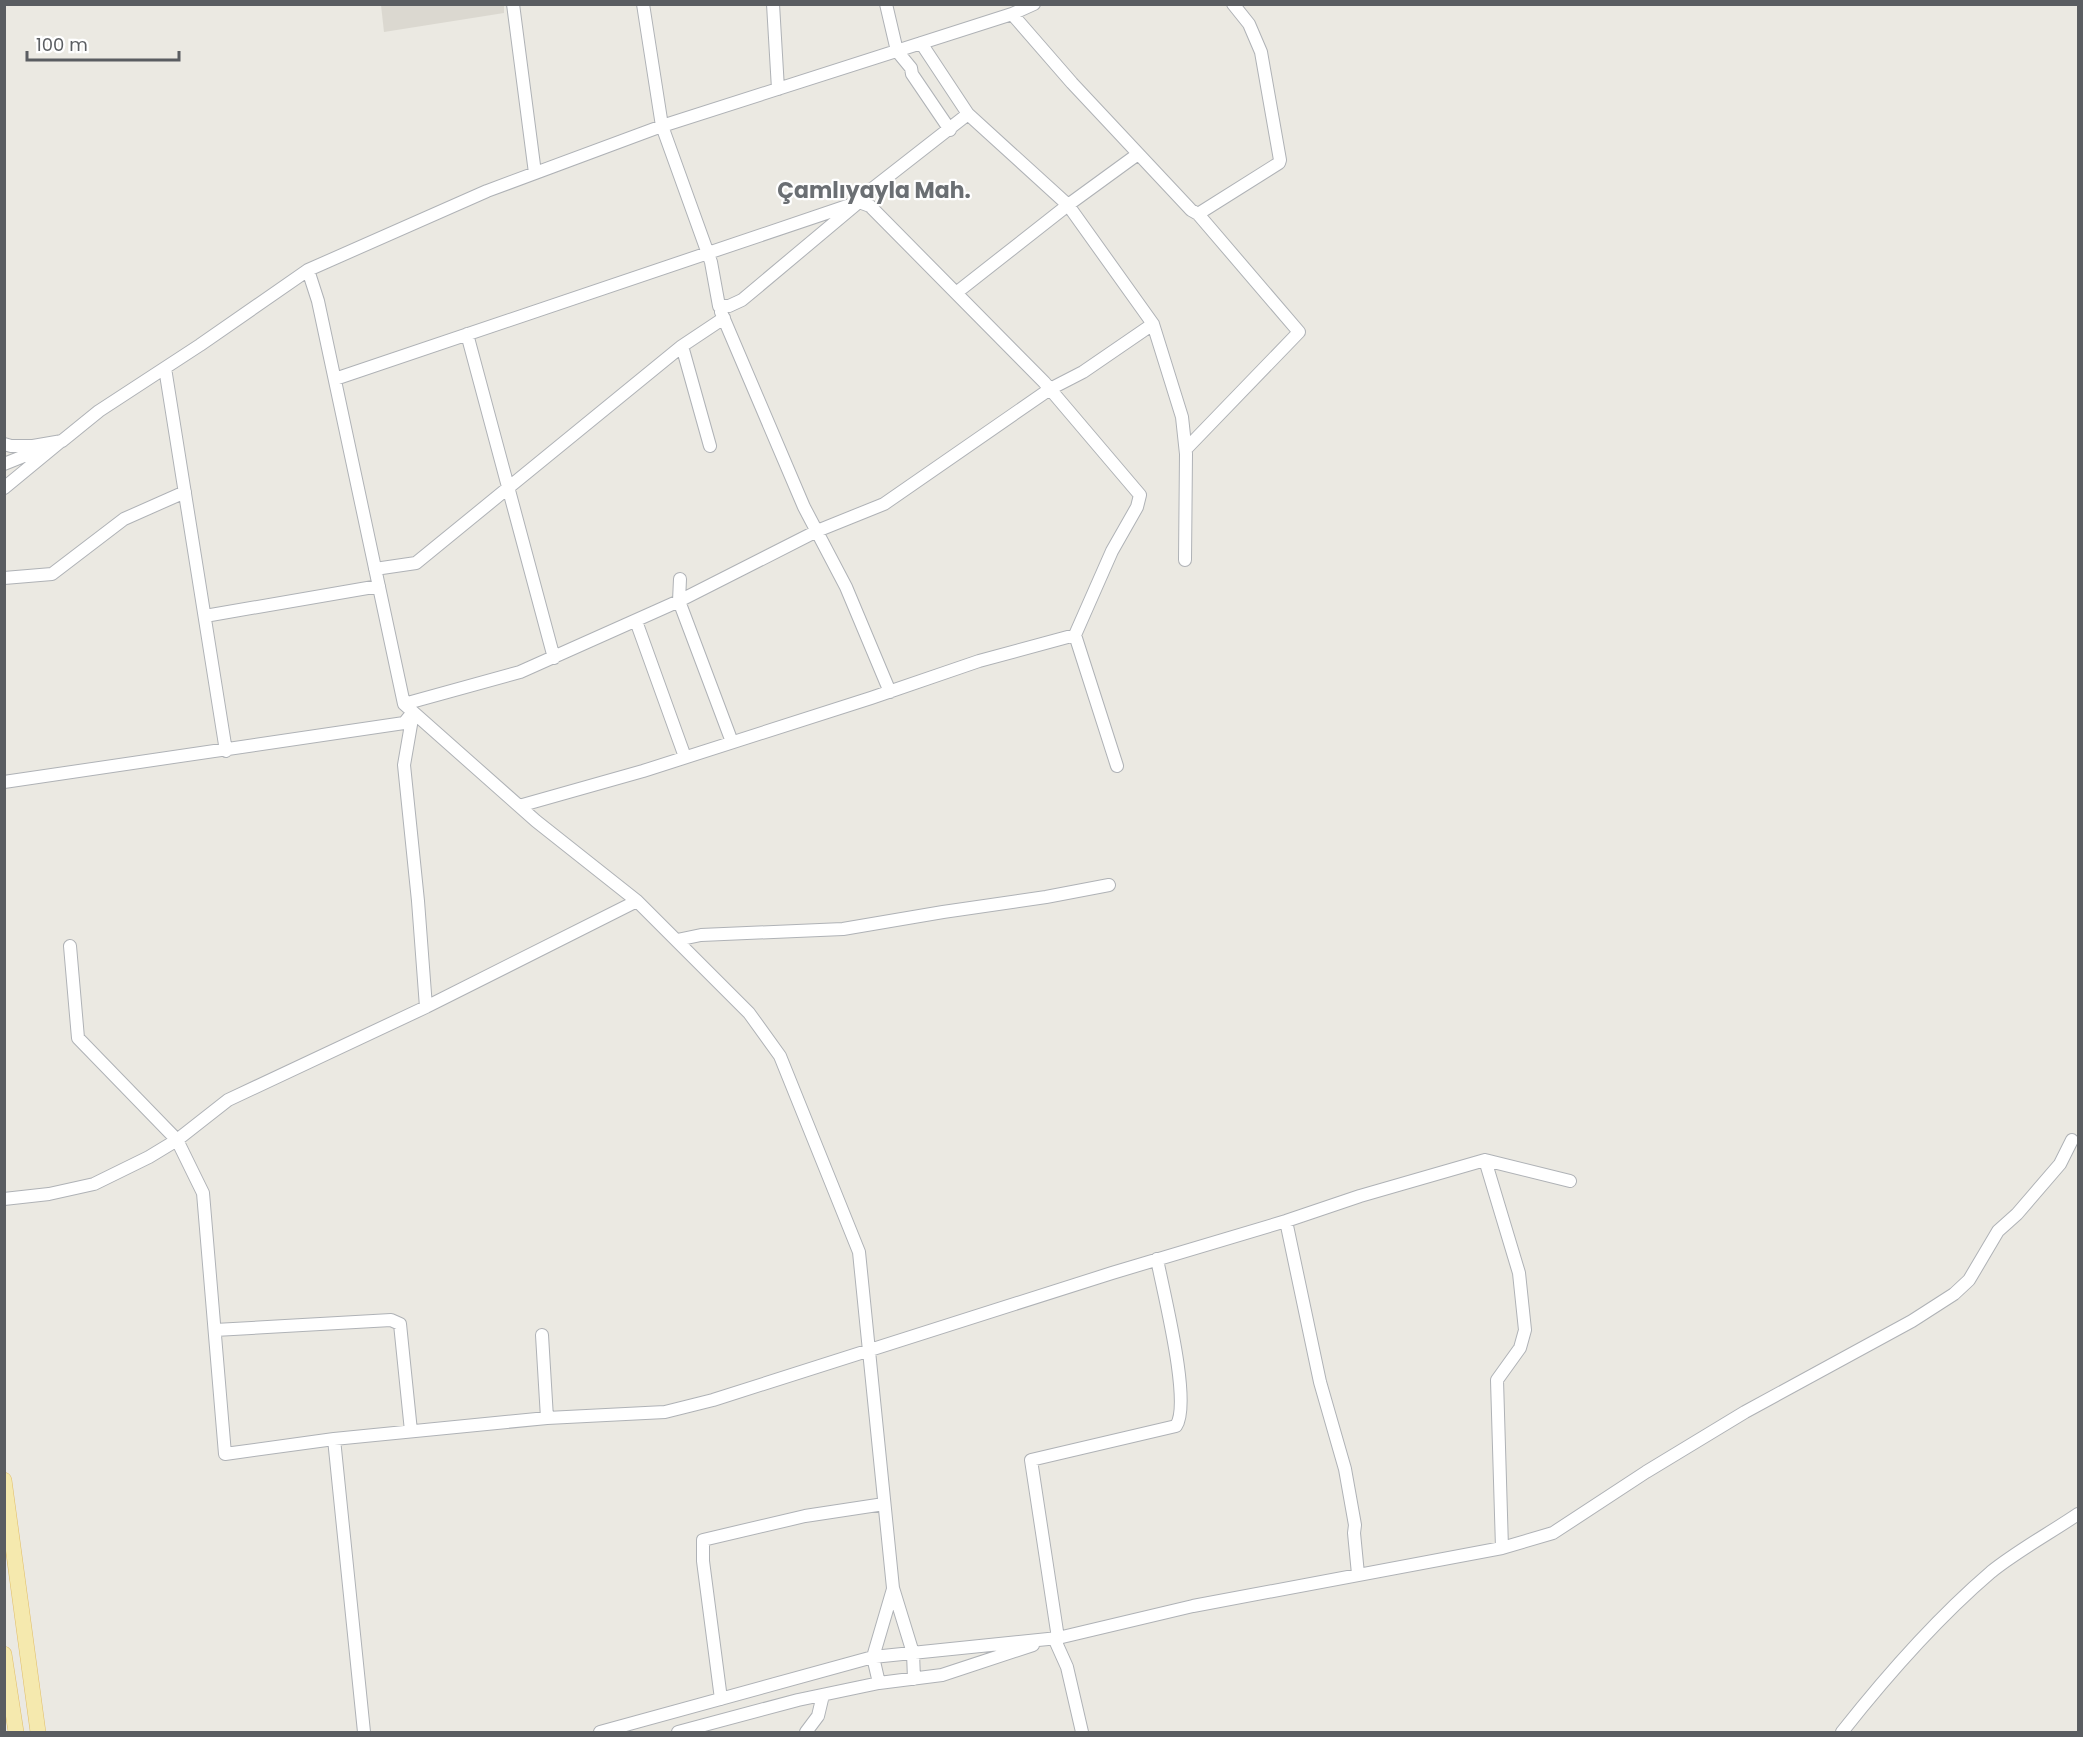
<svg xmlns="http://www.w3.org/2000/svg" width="2083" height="1737" viewBox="0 0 2083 1737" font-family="Poppins,sans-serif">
<rect width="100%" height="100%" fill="#ebe9e2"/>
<path fill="#dbd8d0" d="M 381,5 L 504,5 L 504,13 L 384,32 Z"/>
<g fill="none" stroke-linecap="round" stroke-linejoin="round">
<defs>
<path id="minor" d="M 513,4 L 535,173
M 643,4 L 662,126 L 711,262 L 719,306 L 729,306 L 742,300 L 859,202 L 870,206 L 956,293 L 1068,205 L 1153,324 L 1182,417 L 1186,454 L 1185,560
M 773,4 L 778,89
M 886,4 L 897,51 L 911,68 L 912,74 L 950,130
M 1012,14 L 1072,83 L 1191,210 L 1198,214 L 1279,163 L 1280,160 L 1261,52 L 1249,24 L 1233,4
M 968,114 L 1068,205 L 1138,154
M 308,270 L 318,301 L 404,704 L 536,821 L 637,901 L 749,1013 L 780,1056 L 859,1252 L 893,1588 L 913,1653 L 914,1679
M 956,293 L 1044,382 L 1140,495 L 1137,507 L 1112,551 L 1075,635 L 1117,766
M 721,312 L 804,507 L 846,587 L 890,692
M 467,334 L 554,658
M 682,346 L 710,446
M 165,368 L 226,751
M 335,379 L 859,202 L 872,189 L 968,114 L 921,43
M 4,444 L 11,446 L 33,446 L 62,441 L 99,411 L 200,345 L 308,270 L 487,191 L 662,126 L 1012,14 L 1034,4
M 1186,449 L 1299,332 L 1198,214
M 4,464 L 44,448
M 4,488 L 61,441
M 375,569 L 416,563 L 682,346 L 724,318
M 4,578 L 52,574 L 124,519 L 185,492
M 205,616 L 379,586
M 636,621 L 685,757
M 404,704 L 520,672 L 679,601 L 680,579
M 413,713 L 404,765 L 418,901 L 426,1007
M 732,742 L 679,601 L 817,531 L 884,504 L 1050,389 L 1083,372 L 1153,324
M 4,782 L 404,723 L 413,712
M 519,806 L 643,771 L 871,698 L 979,661 L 1075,635
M 677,940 L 701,935 L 843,929 L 943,912 L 1046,897 L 1109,885
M 70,946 L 78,1038 L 177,1140 L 203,1193 L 225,1454 L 334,1439 L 547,1418
M 1485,1160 L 1519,1273 L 1525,1330 L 1520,1348 L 1497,1380 L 1502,1548
M 4,1199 L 49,1194 L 94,1184 L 149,1157 L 177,1140 L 228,1100 L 426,1007 L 637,901
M 1286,1221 L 1320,1382 L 1345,1469 L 1355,1525 L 1354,1533 L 1358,1574
M 215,1330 L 391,1320 L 400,1324 L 411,1431
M 542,1335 L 547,1418 L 665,1412 L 713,1400 L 1112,1273 L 1286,1221 L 1360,1196 L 1485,1160 L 1570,1181
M 334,1439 L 364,1732
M 1054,1638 L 1067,1667 L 1082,1732
M 1058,1638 L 1031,1460 L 1176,1426 C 1192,1403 1163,1291 1157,1259
M 879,1683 L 873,1657 L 893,1589
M 721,1699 L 703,1561 L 703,1540 L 805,1516 L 884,1504
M 600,1732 L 873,1657 L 1058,1638 L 1193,1606 L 1502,1548 L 1553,1533 L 1646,1472 L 1745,1412 L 1912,1321 L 1954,1294 L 1969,1280 L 1998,1231 L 2017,1214 L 2060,1164 L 2072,1140
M 678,1732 L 798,1700 L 879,1683 L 942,1675 L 1033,1645
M 806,1732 L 818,1716 L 823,1695
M 1842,1732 C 1887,1675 1935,1620 1991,1572 C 2017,1551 2050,1533 2078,1514"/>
<path id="major" d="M 4,1480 L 38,1732
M 4,1654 L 16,1732"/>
</defs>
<use href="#minor" stroke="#afb2b6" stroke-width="14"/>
<use href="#major" stroke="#e0bd67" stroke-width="16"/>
<use href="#minor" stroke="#fff" stroke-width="12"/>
<use href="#major" stroke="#f5e9ae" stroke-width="15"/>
</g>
<g text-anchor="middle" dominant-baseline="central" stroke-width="4.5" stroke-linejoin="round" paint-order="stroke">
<g font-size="22" font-weight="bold" fill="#6b6f73" stroke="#fff">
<text x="874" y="190">Çamlıyayla Mah.</text>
</g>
</g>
<rect width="2083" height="1737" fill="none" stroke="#5a5d61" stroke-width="12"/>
<path d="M27 51v9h152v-9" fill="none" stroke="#5a5d61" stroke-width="3"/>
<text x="36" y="51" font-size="18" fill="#5a5d61" stroke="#ffffff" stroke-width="4.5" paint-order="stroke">100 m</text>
</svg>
